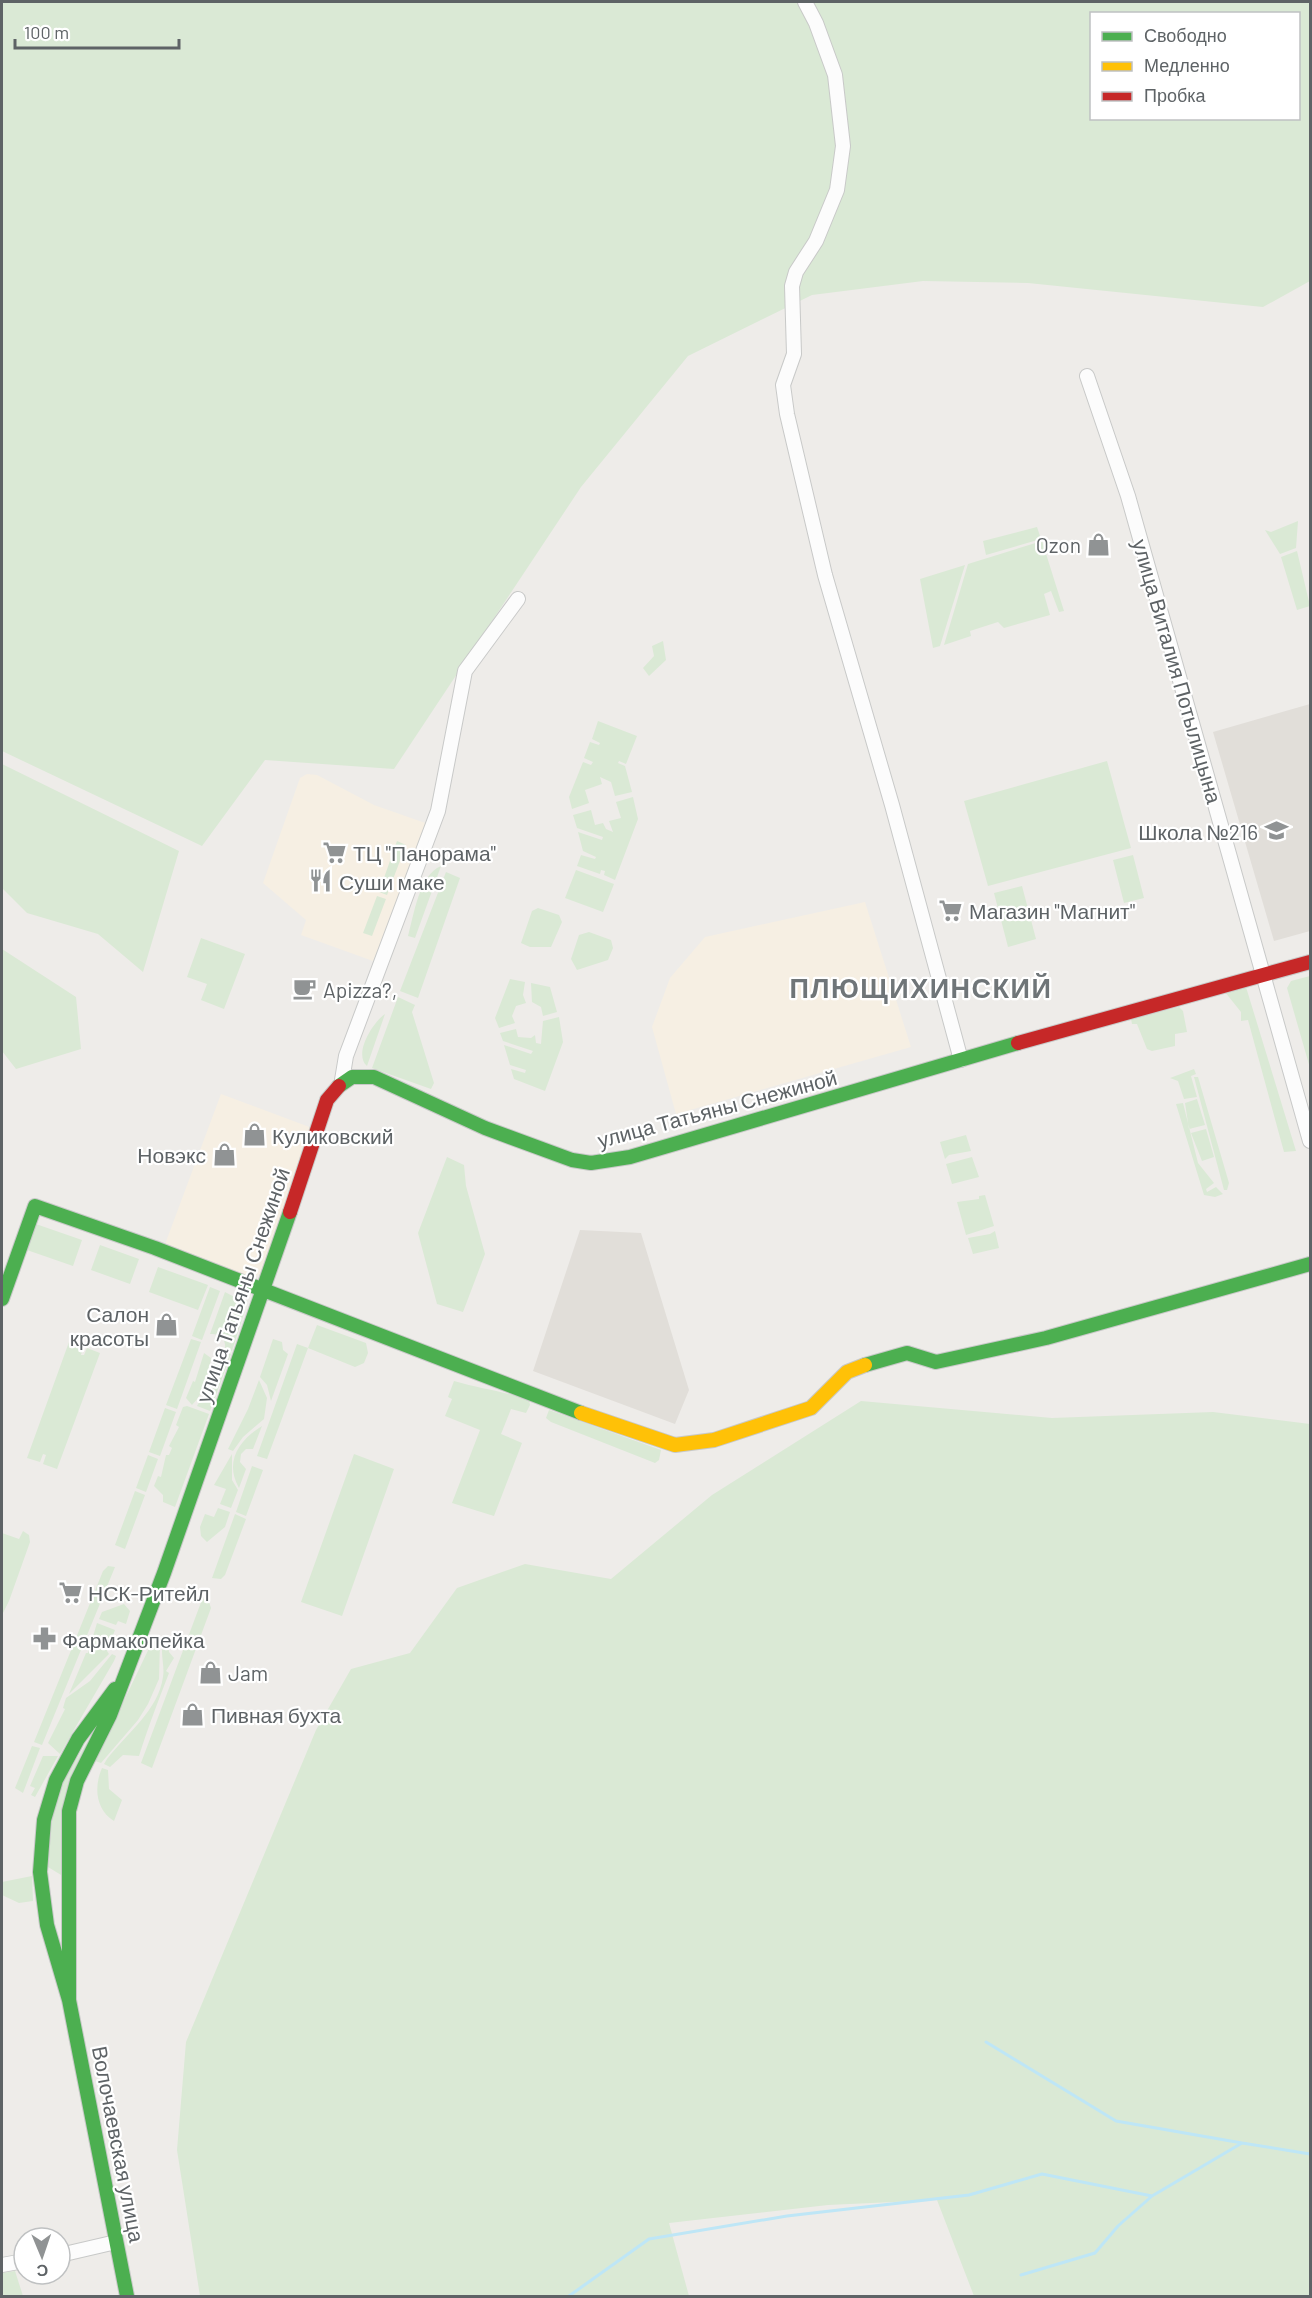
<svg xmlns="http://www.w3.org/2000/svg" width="1312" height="2298" viewBox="0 0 1312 2298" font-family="Barlow,sans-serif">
<rect width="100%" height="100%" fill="#eeece9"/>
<path fill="#f6efe3" d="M 307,774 L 317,775 L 374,805 L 431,825 L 388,945 L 378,949 L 373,961 L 301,935 L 306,920 L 263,883 L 300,778 Z
M 865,902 L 911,1047 L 676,1114 L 652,1027 L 670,978 L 705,937 Z
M 221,1094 L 312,1128 L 263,1272 L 255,1277 L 249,1277 L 164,1247 Z"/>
<path fill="#e1ded9" d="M 1310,704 L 1310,931 L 1274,941 L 1213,732 Z
M 580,1230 L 641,1233 L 689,1390 L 675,1424 L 533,1371 Z"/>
<path fill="#dae9d5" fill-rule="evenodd" d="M 2,2 L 1310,2 L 1310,281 L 1263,307 L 1028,283 L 923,281 L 812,295 L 688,356 L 581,487 L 394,769 L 265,760 L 202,846 L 2,751 ZM 1092,14 L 1298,14 L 1298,118 L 1092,118 Z
M 1298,521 L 1296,548 L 1280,554 L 1265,530 L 1271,532 Z
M 1037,527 L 1041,539 L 986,555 L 983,541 Z
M 1042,541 L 1064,611 L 1059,612 L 1051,591 L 1044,594 L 1050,615 L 1004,628 L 998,622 L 970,631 L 971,636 L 944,645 L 968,564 Z
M 1297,551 L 1310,606 L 1297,610 L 1281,557 Z
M 965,565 L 940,646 L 933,648 L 920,579 Z
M 663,641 L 666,660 L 649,676 L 643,668 L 654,656 L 652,646 Z
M 598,721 L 637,736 L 626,764 L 619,761 L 618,763 L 625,766 L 632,792 L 615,796 L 611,782 L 600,777 L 602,784 L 585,790 L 589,803 L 572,809 L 569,797 L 583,762 L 591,765 L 593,762 L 584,758 L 590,742 L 599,745 L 600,743 L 592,739 Z
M 1107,761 L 1131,848 L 988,886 L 964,801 Z
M 2,764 L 179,851 L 143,972 L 98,934 L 27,913 L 2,888 Z
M 633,797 L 638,819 L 615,880 L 604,875 L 605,871 L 601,870 L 600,874 L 577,866 L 581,855 L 595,859 L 596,857 L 583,851 L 578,832 L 602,840 L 603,837 L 577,828 L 573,815 L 591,810 L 595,825 L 603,823 L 606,829 L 613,832 L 609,821 L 621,818 L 616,802 Z
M 397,841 L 406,845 L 387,895 L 379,892 Z
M 1133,855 L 1144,898 L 1124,903 L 1113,860 Z
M 441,866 L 415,938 L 408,936 C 414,915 419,875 441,866 Z
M 576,870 L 614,884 L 603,912 L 565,898 Z
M 446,872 L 460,878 L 418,998 L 400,991 Z
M 1022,886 L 1036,939 L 1008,947 L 994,893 Z
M 377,896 L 386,899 L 372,936 L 363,933 Z
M 538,908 L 559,915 L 562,922 L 551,947 L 530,947 L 521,943 L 532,911 Z
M 589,932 L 611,940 L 613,948 L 608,960 L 577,970 L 571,959 L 579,935 Z
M 201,938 L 245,954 L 224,1009 L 201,1000 L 207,984 L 187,977 Z
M 2,949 L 76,997 L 81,1049 L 16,1069 L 2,1051 Z
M 1310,976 L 1310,1068 L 1287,988 L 1291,981 Z
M 510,979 L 525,982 L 523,995 L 526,1003 L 516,1006 L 512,1016 L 515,1023 L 499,1028 L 495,1018 Z
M 531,983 L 550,987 L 557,1012 L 543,1016 L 541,1007 L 532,1002 Z
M 1246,987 L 1296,1151 L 1284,1152 L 1248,1020 L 1241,1021 L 1241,1012 L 1225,992 Z
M 398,997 L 415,1005 L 412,1012 L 434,1083 L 431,1089 L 372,1068 Z
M 1179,1007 L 1183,1011 L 1187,1032 L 1175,1034 L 1175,1046 L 1152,1051 L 1147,1049 L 1137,1024 L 1132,1024 L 1131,1019 Z
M 385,1014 L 367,1066 C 353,1054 373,1022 385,1014 Z
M 559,1017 L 563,1042 L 545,1091 L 514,1079 L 511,1069 L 525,1073 L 526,1070 L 510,1065 L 504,1045 L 531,1054 L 533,1051 L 503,1041 L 500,1033 L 516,1029 L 518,1037 L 531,1038 L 535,1035 L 536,1043 L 541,1044 L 543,1021 Z
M 1194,1069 L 1196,1074 L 1191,1076 L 1197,1097 L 1184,1099 L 1178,1081 L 1170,1078 Z
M 1194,1077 L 1198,1077 L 1229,1183 L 1227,1190 L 1224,1190 Z
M 1197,1099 L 1205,1125 L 1189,1129 L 1185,1103 Z
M 1183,1103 L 1198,1163 L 1214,1183 L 1206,1189 L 1207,1192 L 1216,1187 L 1223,1194 L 1215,1197 L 1204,1195 L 1176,1104 Z
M 1206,1129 L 1214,1157 L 1202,1161 L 1191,1133 Z
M 966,1135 L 971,1151 L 949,1155 L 945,1159 L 940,1142 Z
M 447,1157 L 464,1165 L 466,1186 L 485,1254 L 463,1312 L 437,1304 L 418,1233 Z
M 972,1157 L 979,1177 L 952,1184 L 946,1164 Z
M 985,1195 L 994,1226 L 966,1235 L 957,1202 L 979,1199 L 979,1196 Z
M 33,1223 L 82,1240 L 73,1266 L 24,1249 Z
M 995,1231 L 999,1248 L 973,1254 L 968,1238 L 990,1234 Z
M 100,1245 L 139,1259 L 130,1284 L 91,1270 Z
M 158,1267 L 208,1285 L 198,1310 L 149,1292 Z
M 210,1287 L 220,1291 L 202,1340 L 192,1336 Z
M 225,1292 L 240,1300 L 245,1310 L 232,1351 L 225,1348 C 226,1339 220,1333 210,1334 Z
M 317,1325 L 366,1343 L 368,1353 L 364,1363 L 355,1367 L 308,1348 L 267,1459 L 257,1456 L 297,1344 L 308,1348 Z
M 191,1339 L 201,1342 L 177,1409 L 166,1405 Z
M 273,1339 L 282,1342 L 283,1350 L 288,1354 L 271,1401 L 267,1385 L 260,1377 Z
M 69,1342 L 83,1347 L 81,1355 L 84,1355 L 87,1348 L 100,1353 L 57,1469 L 43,1464 L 46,1455 L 43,1454 L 40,1462 L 27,1458 Z
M 224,1351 L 231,1354 L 210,1411 L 197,1406 L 211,1382 L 214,1357 Z
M 204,1353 L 211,1358 C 208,1375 205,1392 192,1405 L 186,1398 L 193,1381 L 195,1382 Z
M 259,1380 L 267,1398 L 264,1419 L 243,1437 L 233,1451 L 228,1449 L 248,1409 Z
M 454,1381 C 481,1389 503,1391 529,1400 L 530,1405 L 526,1413 L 511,1409 L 501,1434 L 522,1443 L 494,1516 L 452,1503 L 480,1430 L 445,1416 L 452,1399 L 448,1397 Z
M 861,1401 L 1052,1418 L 1213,1412 L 1310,1424 L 1310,2296 L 974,2296 L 937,2200 L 828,2205 L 669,2223 L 689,2296 L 200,2296 L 177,2150 L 186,2042 L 316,1730 L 351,1669 L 410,1653 L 457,1588 L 525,1564 L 611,1579 L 712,1495 Z
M 187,1406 L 209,1414 L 175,1507 L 163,1502 L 163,1495 L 154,1486 L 158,1476 L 161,1477 L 166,1455 L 169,1455 L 172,1448 L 169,1446 L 179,1427 L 176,1425 L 183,1407 Z
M 165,1408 L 176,1412 L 160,1456 L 149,1452 Z
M 549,1410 L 661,1450 L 659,1460 L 655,1463 L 551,1422 L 546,1418 Z
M 262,1426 L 253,1449 L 246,1449 L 241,1454 L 240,1462 L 246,1469 L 239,1488 C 224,1462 239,1440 262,1426 Z
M 232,1454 L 232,1480 L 238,1490 L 231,1508 L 220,1504 L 226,1489 L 214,1485 Z
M 354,1454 L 394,1469 L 342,1616 L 301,1602 Z
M 148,1455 L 158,1459 L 146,1492 L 136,1488 Z
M 252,1466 L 263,1470 L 246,1516 L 236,1512 Z
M 135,1491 L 145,1495 L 125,1549 L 115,1545 Z
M 218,1508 L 230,1512 L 225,1527 L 207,1542 L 201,1536 L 200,1527 L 205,1514 L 214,1517 Z
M 235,1514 L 246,1519 L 225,1575 L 221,1579 L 212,1578 Z
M 23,1531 L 29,1535 L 30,1542 L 9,1601 L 2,1615 L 2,1533 L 19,1539 Z
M 108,1566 L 115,1567 L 42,1745 L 34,1742 L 103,1571 Z
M 203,1597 L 208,1599 L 211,1608 L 152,1768 L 141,1763 Z
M 124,1604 L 130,1611 L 126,1624 L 118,1621 L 116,1625 L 99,1619 L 102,1612 Z
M 97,1623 L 115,1630 L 107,1651 L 109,1654 L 69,1694 L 86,1653 L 88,1653 Z
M 153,1640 L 160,1642 L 159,1679 L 148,1704 L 138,1720 L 101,1763 L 95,1761 Z
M 163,1643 L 168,1645 L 169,1652 L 174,1658 L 166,1671 L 169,1673 C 157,1704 149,1725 139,1756 L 123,1755 L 110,1767 L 104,1764 L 107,1759 C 127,1733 158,1711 163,1677 C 165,1666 160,1654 163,1643 Z
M 112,1654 L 116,1656 L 114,1661 L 60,1754 L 48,1743 L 65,1709 L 63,1708 L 66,1698 L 90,1681 Z
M 101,1720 L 69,1784 L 66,1878 L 48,1867 L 53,1809 L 61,1784 Z
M 32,1746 L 40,1748 L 23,1793 L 15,1788 Z
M 43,1756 L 58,1756 L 35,1797 L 31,1795 L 35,1788 L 30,1786 Z
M 102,1768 L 108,1770 L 109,1789 L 122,1800 L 114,1821 C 95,1809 94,1786 102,1768 Z
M 32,1876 L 33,1901 L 19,1903 L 2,1895 L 2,1882 Z
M 15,2271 L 23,2296 L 2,2296 L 2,2273 Z"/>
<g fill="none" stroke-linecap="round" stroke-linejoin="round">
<path stroke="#bee6f6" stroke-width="3" d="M 986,2042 L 1116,2121 L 1242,2143
M 1021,2275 L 1095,2253 L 1118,2226 L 1152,2196 L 1242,2143 L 1310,2154
M 569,2296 L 649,2239 L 787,2216 L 969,2195 L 1042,2174 L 1152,2196"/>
<defs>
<path id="street" d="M 805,2 L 816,23 L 835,75 L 843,146 L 837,190 L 816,241 L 796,272 L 792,286 L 794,354 L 783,385 L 787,414 L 825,575 L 892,805 L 961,1060
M 1087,376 L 1128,496 L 1310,1141
M 342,1080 L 346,1056 L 438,811 L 465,671 L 518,599
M 60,2255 L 116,2242
M 2,2265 L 24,2261"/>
<path id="fast" d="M 339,1086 L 352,1077 L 374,1077 L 485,1128 L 572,1160 L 591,1163 L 630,1157 L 1018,1043
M 2,1299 L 35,1206 L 155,1248 L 581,1413
M 865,1365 L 907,1353 L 936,1362 L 1046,1338 L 1310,1264
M 115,1689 L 78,1739 L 56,1780 L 44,1820 L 40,1872 L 47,1925 L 69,2000 L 127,2296
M 69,2000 L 69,1811 L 77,1781 L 110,1715 L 164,1573 L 290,1212"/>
<path id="slow" d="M 581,1413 L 675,1445 L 714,1440 L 811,1408 L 847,1372 L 865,1365"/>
<path id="jam" d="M 1018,1043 L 1310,962
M 290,1212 L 327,1100 L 339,1086"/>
</defs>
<use href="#street" stroke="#c8c9c8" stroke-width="16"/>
<use href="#fast" stroke="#c8c9c8" stroke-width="16"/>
<use href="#slow" stroke="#c8c9c8" stroke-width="16"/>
<use href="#jam" stroke="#c8c9c8" stroke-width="16"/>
<use href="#street" stroke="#fcfcfc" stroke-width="14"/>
<use href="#fast" stroke="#4caf50" stroke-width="14"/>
<use href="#slow" stroke="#ffc107" stroke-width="14"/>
<use href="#jam" stroke="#c62828" stroke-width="14"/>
</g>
<defs>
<symbol id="shop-bare" viewBox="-9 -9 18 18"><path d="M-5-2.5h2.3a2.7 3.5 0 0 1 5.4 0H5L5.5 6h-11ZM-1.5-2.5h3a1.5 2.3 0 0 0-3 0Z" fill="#909394" stroke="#fff" stroke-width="2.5" paint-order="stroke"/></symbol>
<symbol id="school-bare" viewBox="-9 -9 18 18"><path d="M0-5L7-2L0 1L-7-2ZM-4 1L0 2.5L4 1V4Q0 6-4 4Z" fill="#909394" stroke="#fff" stroke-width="2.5" paint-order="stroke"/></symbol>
<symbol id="supermarket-bare" viewBox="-9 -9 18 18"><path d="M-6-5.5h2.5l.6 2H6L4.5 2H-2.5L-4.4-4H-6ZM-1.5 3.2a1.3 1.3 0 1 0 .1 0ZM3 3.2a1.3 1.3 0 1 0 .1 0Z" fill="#909394" stroke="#fff" stroke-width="2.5" paint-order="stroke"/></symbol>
<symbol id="restaurant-bare" viewBox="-9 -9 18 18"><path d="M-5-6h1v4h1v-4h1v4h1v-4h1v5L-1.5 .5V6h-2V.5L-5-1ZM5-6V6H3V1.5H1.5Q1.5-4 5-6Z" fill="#909394" stroke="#fff" stroke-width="2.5" paint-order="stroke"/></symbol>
<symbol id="cafe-bare" viewBox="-9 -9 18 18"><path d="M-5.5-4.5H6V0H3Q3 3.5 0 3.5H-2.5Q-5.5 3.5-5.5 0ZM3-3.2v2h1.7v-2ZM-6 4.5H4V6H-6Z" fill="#909394" stroke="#fff" stroke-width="2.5" paint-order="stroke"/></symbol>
<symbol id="pharmacy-bare" viewBox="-9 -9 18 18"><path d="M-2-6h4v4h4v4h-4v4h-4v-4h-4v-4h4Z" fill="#909394" stroke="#fff" stroke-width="2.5" paint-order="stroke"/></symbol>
</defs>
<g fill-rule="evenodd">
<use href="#shop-bare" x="1082" y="528" width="33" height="33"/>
<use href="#school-bare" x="1260" y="814" width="33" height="33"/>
<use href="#supermarket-bare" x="318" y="836" width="33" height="33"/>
<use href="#restaurant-bare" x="304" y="864" width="33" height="33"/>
<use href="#supermarket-bare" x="934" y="894" width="33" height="33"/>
<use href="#cafe-bare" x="288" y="972" width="33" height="33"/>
<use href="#shop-bare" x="238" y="1118" width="33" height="33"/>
<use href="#shop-bare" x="208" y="1138" width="33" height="33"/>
<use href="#shop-bare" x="150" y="1308" width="33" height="33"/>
<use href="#supermarket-bare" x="54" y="1576" width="33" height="33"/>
<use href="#pharmacy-bare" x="28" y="1622" width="33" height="33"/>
<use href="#shop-bare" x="194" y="1656" width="33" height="33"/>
<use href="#shop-bare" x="176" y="1698" width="33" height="33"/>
</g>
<g text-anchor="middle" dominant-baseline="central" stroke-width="4.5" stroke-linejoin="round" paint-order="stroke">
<g font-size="21" fill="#5e6366" stroke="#fff" text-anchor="start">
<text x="1081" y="544" text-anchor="end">Ozon</text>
<text x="1258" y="831" text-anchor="end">Школа №216</text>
<text x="353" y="852">ТЦ "Панорама"</text>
<text x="339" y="881">Суши маке</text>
<text x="969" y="910">Магазин "Магнит"</text>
<text x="323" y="989">Apizza?,</text>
<text x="272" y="1135">Куликовский</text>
<text x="206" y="1154" text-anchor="end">Новэкс</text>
<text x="149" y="1313" text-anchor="end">Салон<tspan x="149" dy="24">красоты</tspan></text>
<text x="88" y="1592">НСК-Ритейл</text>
<text x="62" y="1639">Фармакопейка</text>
<text x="228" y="1672">Jam</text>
<text x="211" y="1714">Пивная бухта</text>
</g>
<g font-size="21" fill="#5e6366" stroke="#fff">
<text transform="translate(1178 671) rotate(74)">улица Виталия Потылицына</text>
<text transform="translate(717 1108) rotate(-15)">улица Татьяны Снежиной</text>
<text transform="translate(242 1285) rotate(-71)">улица Татьяны Снежиной</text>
<text transform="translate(119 2144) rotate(79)">Волочаевская улица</text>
</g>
<g font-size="27" font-weight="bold" letter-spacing="1.5" fill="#6f7578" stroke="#fff">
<text x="921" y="987">ПЛЮЩИХИНСКИЙ</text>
</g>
</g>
<rect width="1312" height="2298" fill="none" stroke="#5e6366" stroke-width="6"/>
<rect x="1090" y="12" width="210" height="108" fill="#ffffff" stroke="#bfc1c2" stroke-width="1.5"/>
<rect x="1102" y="32" width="30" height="9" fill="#4caf50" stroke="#bfc1c2" stroke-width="1.5"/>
<text x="1144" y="42" font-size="18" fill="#5e6366">Свободно</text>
<rect x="1102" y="62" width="30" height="9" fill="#ffc107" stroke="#bfc1c2" stroke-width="1.5"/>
<text x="1144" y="72" font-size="18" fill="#5e6366">Медленно</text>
<rect x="1102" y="92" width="30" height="9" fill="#c62828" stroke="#bfc1c2" stroke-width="1.5"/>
<text x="1144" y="102" font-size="18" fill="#5e6366">Пробка</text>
<g transform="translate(42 2256) rotate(178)"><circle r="28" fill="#ffffff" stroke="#bfc1c2" stroke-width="1.5"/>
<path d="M0-4.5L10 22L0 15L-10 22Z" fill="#909394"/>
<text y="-9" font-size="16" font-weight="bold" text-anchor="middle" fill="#5e6366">С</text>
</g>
<path d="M15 39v9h164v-9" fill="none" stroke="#5e6366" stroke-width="3"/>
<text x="24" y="39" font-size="18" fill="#5e6366" stroke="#ffffff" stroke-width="4.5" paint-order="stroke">100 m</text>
</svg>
